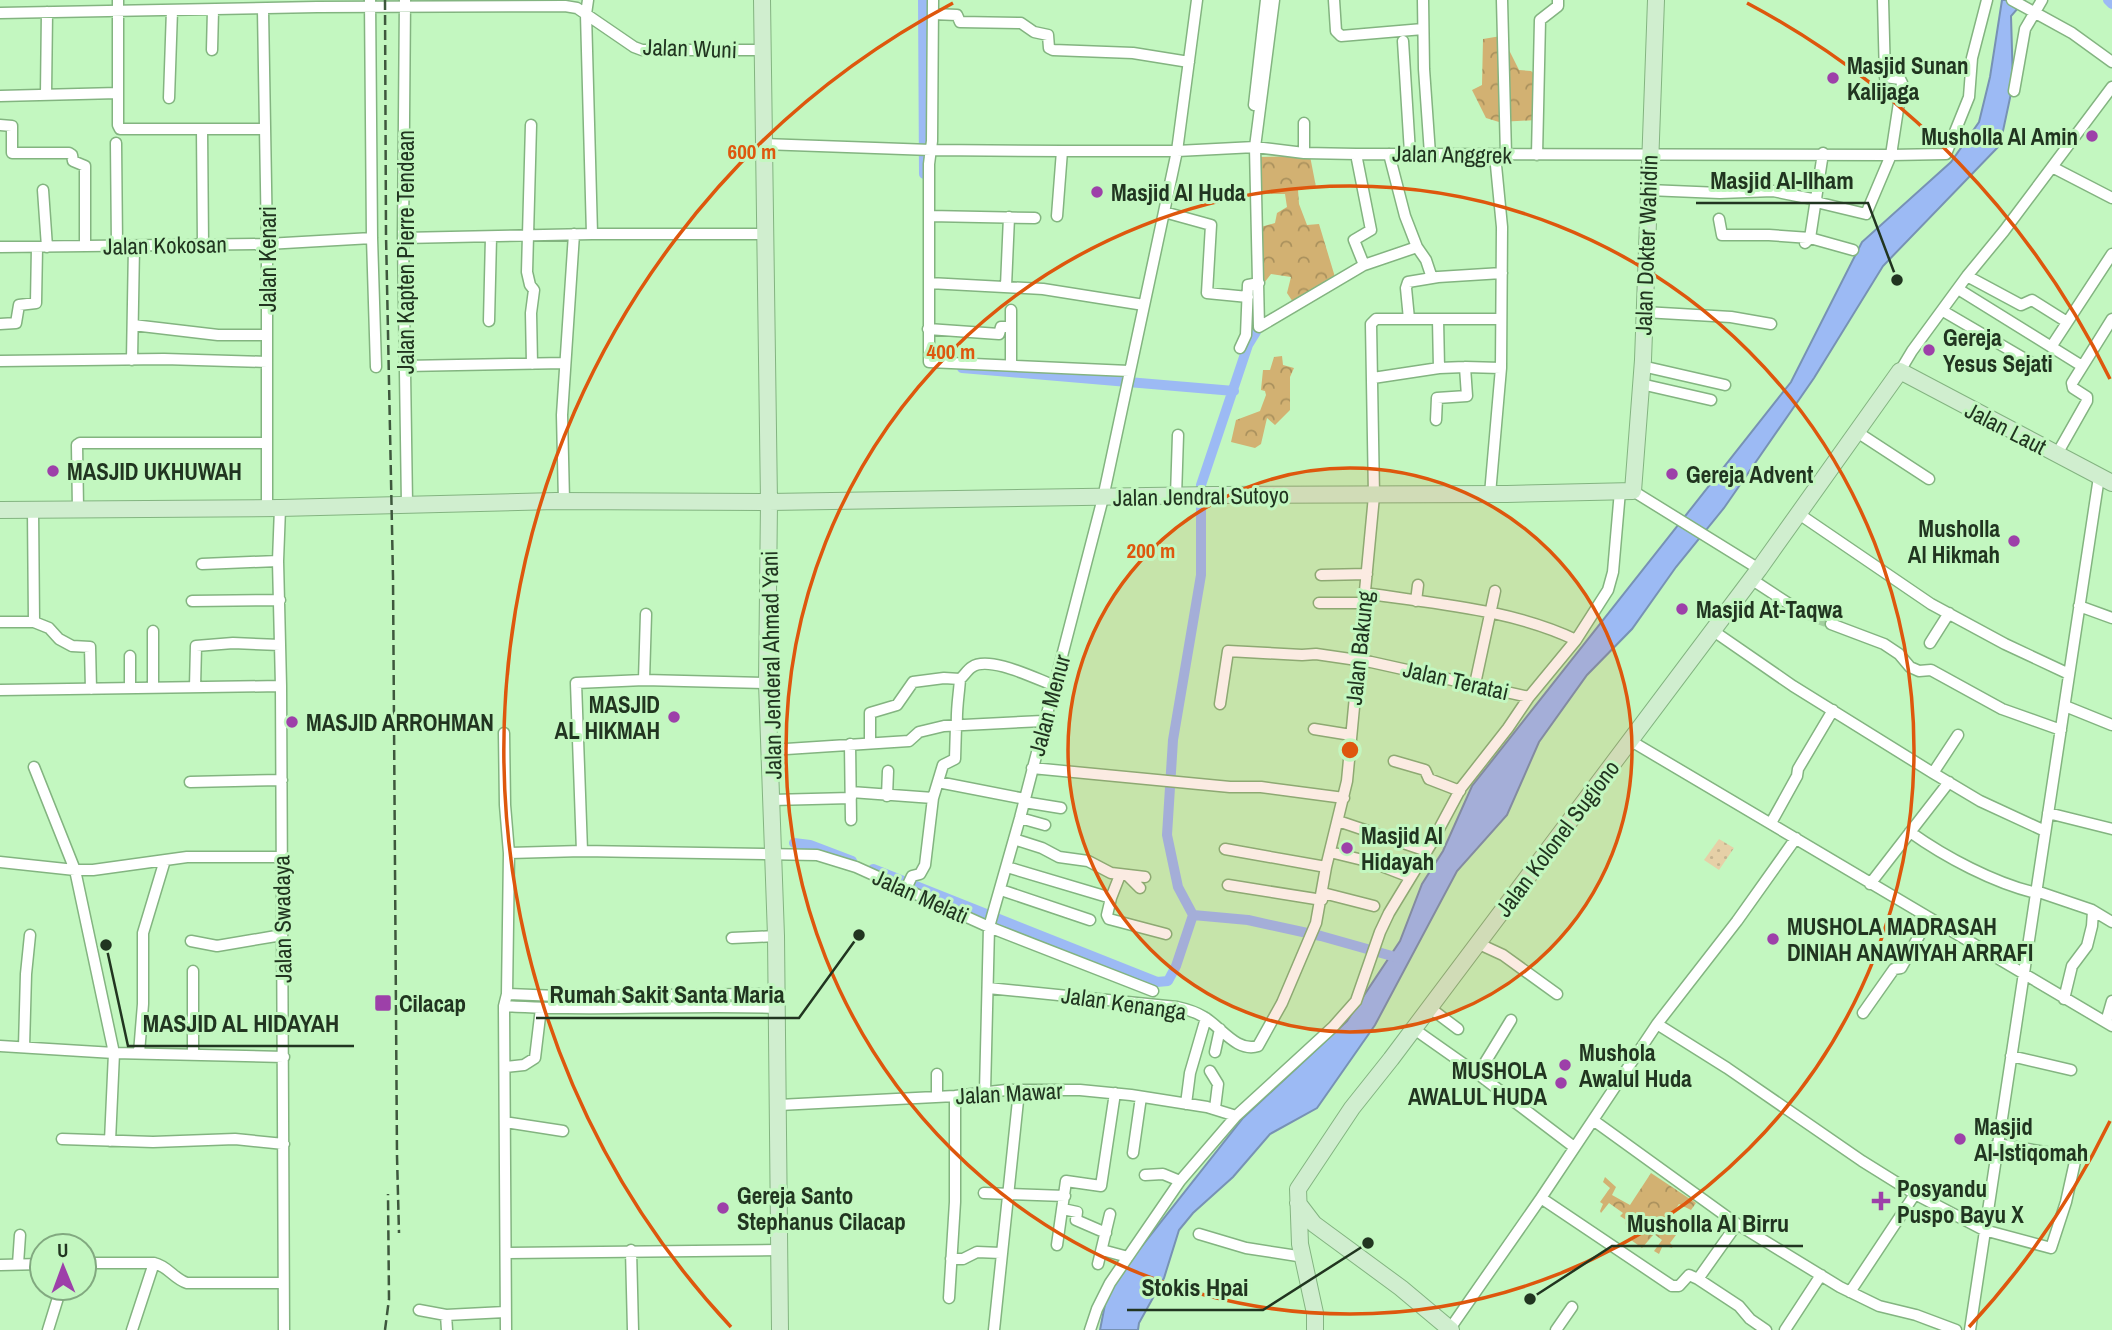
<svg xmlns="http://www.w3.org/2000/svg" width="2112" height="1330" viewBox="0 0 2112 1330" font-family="'Archivo Narrow',sans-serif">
<defs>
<pattern id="grass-dots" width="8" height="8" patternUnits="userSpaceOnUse" patternTransform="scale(1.75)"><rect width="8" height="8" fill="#e6d0a7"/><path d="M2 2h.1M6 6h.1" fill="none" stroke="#c5b38f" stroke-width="1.8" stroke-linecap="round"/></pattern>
<pattern id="forest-crowns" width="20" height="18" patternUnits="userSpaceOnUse" patternTransform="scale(1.75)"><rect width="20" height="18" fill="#d2b172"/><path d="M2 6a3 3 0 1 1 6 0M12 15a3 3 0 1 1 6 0" fill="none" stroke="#aa915d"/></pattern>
</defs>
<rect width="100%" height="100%" fill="#c3f7c0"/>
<path fill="url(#grass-dots)" d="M 1719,839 L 1734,848 L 1719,870 L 1704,860 Z"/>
<path fill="url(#forest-crowns)" d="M 1507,35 L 1509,50 L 1519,70 L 1531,71 L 1540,79 L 1537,120 L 1499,122 L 1486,118 L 1472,90 L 1482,85 L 1483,39 Z
M 1310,156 L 1316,187 L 1298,190 L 1299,204 L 1307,225 L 1319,224 L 1335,277 L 1295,305 L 1287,293 L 1291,277 L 1271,274 L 1261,287 L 1261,227 L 1275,223 L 1277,213 L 1287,207 L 1285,194 L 1260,194 L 1259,157 Z
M 1282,356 L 1283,365 L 1294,368 L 1290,377 L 1290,410 L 1275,425 L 1267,418 L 1261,444 L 1255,448 L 1231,442 L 1236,420 L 1260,411 L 1266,395 L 1265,391 L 1261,390 L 1263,370 L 1270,370 L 1274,357 Z
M 1651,1173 L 1696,1203 L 1691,1210 L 1679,1204 L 1667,1222 L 1674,1228 L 1676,1235 L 1670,1243 L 1673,1246 L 1672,1248 L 1663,1245 L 1659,1254 L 1654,1251 L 1662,1240 L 1654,1234 L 1642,1248 L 1631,1240 L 1643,1223 L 1637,1220 L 1631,1229 L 1625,1224 L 1626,1220 L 1620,1216 L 1623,1213 L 1609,1203 L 1601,1213 L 1600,1211 L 1603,1204 L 1600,1202 L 1610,1188 L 1603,1182 L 1605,1177 L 1616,1187 L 1612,1195 L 1630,1205 Z"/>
<path fill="#9cbaf4" stroke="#7792b4" stroke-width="2" d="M 2002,0 L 2025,0 L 2011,16 L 2013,84 L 2000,145 L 1883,266 L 1814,378 L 1724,508 L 1676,567 L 1632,629 L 1587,675 L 1539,742 L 1507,815 L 1457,871 L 1375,1025 L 1317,1108 L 1270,1134 L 1233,1177 L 1193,1213 L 1179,1230 L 1164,1278 L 1139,1323 L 1138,1330 L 1100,1330 L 1108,1289 L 1243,1118 L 1347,1021 L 1400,941 L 1422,884 L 1443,851 L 1472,786 L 1791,382 L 1862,242 L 1951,162 L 1979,122 L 1990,77 Z"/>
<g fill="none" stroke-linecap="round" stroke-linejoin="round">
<path stroke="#9cbaf4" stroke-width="10" d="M 923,0 L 924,174
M 2108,0 L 2112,4
M 1256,318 L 1256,332 L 1248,345 L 1201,485 L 1201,575 L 1173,740 L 1167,835 L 1178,887 L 1193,915 L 1248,920 L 1321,936 L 1399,958
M 962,368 L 1234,391
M 794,843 L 810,845 L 852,861
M 873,869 L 1157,982 L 1168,981 L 1176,966 L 1193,915"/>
<path stroke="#a3d0a0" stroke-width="10" stroke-dasharray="10 5" stroke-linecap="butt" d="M 1803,613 L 1831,624"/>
<defs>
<path id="street" d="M 370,0 L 372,238 L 376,367
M 405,0 L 403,238 L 407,504
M 588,0 L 586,14 L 592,234
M 933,0 L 932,141 L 929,164 L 929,362 L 1129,371
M 1274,0 L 1255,147 L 1259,327 L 1364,265 L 1354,240 L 1371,230 L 1356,154
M 1334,0 L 1336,31 L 1341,36 L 1423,29
M 1423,0 L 1424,69 L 1430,154
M 1502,0 L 1506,155
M 2012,0 L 2072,33 L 2112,62
M 263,10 L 267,244 L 267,508
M 0,13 L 317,7 L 565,6 L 577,8 L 634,47 L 642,50 L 762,50
M 933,14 L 957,15 L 960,22 L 1021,23 L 1034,32 L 1048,35 L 1049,48 L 1053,50 L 1133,53 L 1189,62
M 1403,41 L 1410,153
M 212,50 L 213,10
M 2014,91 L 2025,29 L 2042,0
M 118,93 L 118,125 L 120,129 L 265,129
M 46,94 L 47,12
M 0,96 L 118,93 L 118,0
M 169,98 L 172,10
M 1254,105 L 1266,0
M 0,125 L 12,126 L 12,153 L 69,153 L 72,155 L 73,161 L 85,166 L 85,246
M 531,125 L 527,272 L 530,285 L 534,290 L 531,313 L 532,364
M 202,129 L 203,245
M 116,143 L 117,246
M 763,144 L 931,150 L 1062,151 L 1177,151 L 1255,147 L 1304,153 L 1356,154 L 1891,155 L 1902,83 L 1900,79 L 1885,77 L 1883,0
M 1304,153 L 1304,123
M 1537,155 L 1540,20 L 1558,6 L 1558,0
M 2052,167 L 2112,198
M 43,190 L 47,247
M 1648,190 L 1720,193 L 1773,191 L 1817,200
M 1816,202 L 1866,214 L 1891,155 L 1946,154 L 1969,97 L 1972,58 L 1987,0
M 1164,212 L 1211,225 L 1207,293 L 1248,297
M 929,216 L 1035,218
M 1057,216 L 1062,151
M 1719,219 L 1722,235 L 1769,235 L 1810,238 L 1853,250
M 403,238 L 592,234 L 765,234
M 1805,243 L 1810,238 L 1823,153
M 0,247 L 267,244 L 372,238
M 1417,247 L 1426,260 L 1432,278
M 1364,265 L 1417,247 L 1405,216 L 1389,154
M 1967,276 L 2021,305 L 2032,300 L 2067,322
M 929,283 L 1043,289 L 1144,305
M 1006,286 L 1009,217
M 1958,289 L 2082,366
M 1943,311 L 2032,363
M 1644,312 L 1731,317 L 1771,324
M 1409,319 L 1406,288 L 1408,282 L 1438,277 L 1502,273
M 1438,319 L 1439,368
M 489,321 L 491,237
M 0,324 L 16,323 L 19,305 L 36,303 L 37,247
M 133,325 L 218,335 L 267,335
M 928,329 L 999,334 L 1001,327 L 1011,327
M 2051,347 L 2112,254
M 1240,348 L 1246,335 L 1248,285 L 1259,283
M 132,360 L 134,246
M 0,361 L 164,359 L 267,362
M 1011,365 L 1011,310
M 405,366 L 565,363
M 1642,366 L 1725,385
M 1900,371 L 1912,351 L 1967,276 L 2004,231 L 2112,87
M 1373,378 L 1439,368 L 1465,367
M 1641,384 L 1711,400
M 1436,420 L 1437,398 L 1467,396 L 1465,367 L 1501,368
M 1857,432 L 1929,479
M 2057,454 L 2087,401 L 2087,397 L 2073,388 L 2072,383 L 2112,319
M 1633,491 L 1759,569
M 1490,494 L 1501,368 L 1502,227 L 1495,155
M 1176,496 L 1178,435
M 564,501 L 562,415 L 574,234
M 280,508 L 278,561 L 281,686 L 284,1330
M 78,509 L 77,445 L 80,443 L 267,443
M 1799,514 L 1931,604 L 2005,644 L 2069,674
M 202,564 L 278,561
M 1321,575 L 1367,574
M 1751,579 L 1803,613
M 1365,593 C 1435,604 1511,609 1576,640
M 192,601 L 280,600
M 1416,601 L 1418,585
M 1319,603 L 1364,603
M 2079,606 L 2112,618
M 0,622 L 34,622 L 33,510
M 34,622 L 49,628 L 59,639 L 72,646 L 90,647 L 91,689
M 1831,624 L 1884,644 L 1899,654 L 1910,667 L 1919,671 L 1931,670 L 2002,709 L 2061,730
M 1712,630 L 1793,686 L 1933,773 L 1980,801 L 2045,831
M 1930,643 L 1949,613
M 130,656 L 130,688
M 960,679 C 964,676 967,670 972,667 C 989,655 1036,679 1053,685
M 644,680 L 646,614
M 1475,684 L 1495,591
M 195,687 L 196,646 L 233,643 L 280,645
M 153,688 L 153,631
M 0,690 L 281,686
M 1220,704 L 1228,651 L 1302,655 L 1316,654 L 1371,662 L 1529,697
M 2065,706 L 2112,725
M 1314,729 L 1351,735
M 504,733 L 505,805 L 509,853 L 507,994 L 504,1006 L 506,1330
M 1631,741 L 2112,1026
M 870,743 L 870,713 L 897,705 L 913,682 L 944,678 L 960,679 C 959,695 956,709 957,726
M 850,744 L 851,820
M 771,750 L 909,741 L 919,732 L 944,726 L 1043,721
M 1394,761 L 1425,770 L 1429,779 L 1460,791
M 34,767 L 75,870 L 114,1053 L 110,1141
M 1032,768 L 1230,787 L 1261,787 L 1344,798
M 1933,773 L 1958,735
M 190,782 L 282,780
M 938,782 L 1025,799
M 851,792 L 933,798
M 887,796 L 888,771
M 772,800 L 851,798
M 1024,802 L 1061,808
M 2048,813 L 2112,829
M 1020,818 L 1045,825
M 1338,821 L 1427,851
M 1771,823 L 1797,776 L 1798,769 L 1833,710
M 1910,832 C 1945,857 1994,883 2036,893
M 1014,839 L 1042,848 L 1059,857 L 1088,861 L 1111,873 L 1145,877
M 1225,849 L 1326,867
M 582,851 L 576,683 L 644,680 L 767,683
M 1330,852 L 1371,862 L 1410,877
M 509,853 L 582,851 L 817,855 L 856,867 L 989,927 L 985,1092
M 0,862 L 75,870 L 93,870 L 187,857 L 281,857
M 1007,867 L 1111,898 L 1107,915 L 1109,919 L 1166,934
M 1128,876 L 1140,888
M 1870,884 L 1949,782
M 1228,885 L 1322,900
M 1001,890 L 1090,920
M 905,891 L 912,876 L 920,874 L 925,865 L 933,798 L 943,765 L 955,759 L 956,726
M 2036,891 L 2092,910 L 2112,922
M 1323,893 L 1374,906
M 1111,898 L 1120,875
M 732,938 L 776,936
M 191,941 L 217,946 L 282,935
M 1477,943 L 1503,955 L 1557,994
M 193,971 L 193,1055
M 988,988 L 1177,1007 C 1186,1009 1196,1012 1204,1017 C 1220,1026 1237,1053 1258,1046 L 1282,1003 L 1316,923 L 1326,867 L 1347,781 L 1374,496 L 1371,324 L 1376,319 L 1501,319
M 1153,991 L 989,927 L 1020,818 L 1103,498 L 1177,151 L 1197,0
M 507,994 L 558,996 L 776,994
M 2064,999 L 2072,966 L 2087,946 L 2092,926 L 2093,911
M 504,1006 C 595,1012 686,1004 777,1008
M 1430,1008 L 1458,1029
M 1863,1013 L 1894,969 L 1901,968 L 1929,918
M 2106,1022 L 2112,1001
M 1657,1024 L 1727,1068 L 1862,1161 L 1915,1194 L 1984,1230 L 2051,1248 L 2066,1202 L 2076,1157 L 1997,1144
M 1414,1029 L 1478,1074 L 1574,1147
M 0,1046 L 114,1053 L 284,1057
M 24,1047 L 26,974 L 30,935
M 1215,1052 L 1220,1029
M 139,1053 L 143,1004 L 143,933 L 165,860
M 2011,1056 L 2071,1070
M 505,1067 L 524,1065 L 535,1058 L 541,1008
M 1210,1071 L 1218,1084 L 1215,1108
M 937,1074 L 937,1097
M 1478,1074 L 1511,1020
M 1186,1104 L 1190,1073 L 1206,1018
M 779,1105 L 955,1096 L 1006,1090 L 1080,1090 L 1131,1095 L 1207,1107 L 1236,1116
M 1593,1120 L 1737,1224 L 1840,1287 L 1879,1306 L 1916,1315 L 1956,1330
M 505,1122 L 563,1131
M 62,1139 L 153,1142 L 235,1139 L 284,1144
M 1133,1153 L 1141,1097
M 1145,1175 L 1163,1174 L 1180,1181
M 984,1193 L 1065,1196
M 1541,1198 L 1672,1286 L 1679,1286 L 1689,1275 L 1698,1279
M 1063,1209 L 1077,1212 L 1076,1220 L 1106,1233
M 1737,1224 L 1698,1279 L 1739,1306 L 1750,1319 L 1766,1330
M 1199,1234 L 1246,1248 L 1304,1257
M 1057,1245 L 1066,1181 L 1101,1186 L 1115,1093
M 631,1250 L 633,1330
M 1102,1250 L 1128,1257
M 506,1253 L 780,1250
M 951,1259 L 963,1259 L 977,1252 L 1001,1253
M 84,1263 L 154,1263 C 168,1266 174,1279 187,1283 L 282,1283
M 18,1264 L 20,1235
M 1098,1264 L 1110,1214
M 0,1265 L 42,1264
M 1850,1292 L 1915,1194
M 949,1298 L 955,1202 L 955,1096
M 419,1310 L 446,1315
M 48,1330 L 61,1288
M 132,1330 L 154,1263
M 447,1330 L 446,1315 L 505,1312
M 994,1330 L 1019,1091
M 1090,1330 L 1097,1309 L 1110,1283 L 1180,1181 L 1236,1116 L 1333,1027 L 1356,1001 L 1380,932 L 1389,913 L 1431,844 L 1461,788 L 1508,728 L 1529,697 L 1576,640 L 1608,590 L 1613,572 L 1620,491
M 1449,1330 L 1541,1198 L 1657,1024 L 1737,921 L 1796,838
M 1556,1330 L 1572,1307
M 1785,1330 L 1821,1275
M 1970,1330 L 2099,477"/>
<path id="secondary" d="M 762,0 L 769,502 L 767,683 L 776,936 L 780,1330
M 0,510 L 280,508 L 556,501 L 769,502 L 1213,495 L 1507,494 L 1633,491 L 1643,360 L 1656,0
M 1298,1203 L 1314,1224 L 1401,1288 L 1451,1330
M 1315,1330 L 1315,1313 L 1300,1244 L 1298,1189 L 1352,1108 L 1391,1059 L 1759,569 L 1900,371 L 2112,483"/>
</defs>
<use href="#street" stroke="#83b480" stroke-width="13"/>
<use href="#secondary" stroke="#83b480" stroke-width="18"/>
<use href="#street" stroke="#fff" stroke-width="10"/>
<use href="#secondary" stroke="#d0eecf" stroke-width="16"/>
<path stroke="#3e583d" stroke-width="2.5" stroke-dasharray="10 5" stroke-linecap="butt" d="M 385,0 L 386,235 L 393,577 L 397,1156 L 399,1233
M 385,1330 L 389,1299 L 388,1194"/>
</g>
<circle cx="1350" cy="750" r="282" fill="#de570d" fill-opacity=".12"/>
<g fill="none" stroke="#de570d" stroke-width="3.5">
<circle cx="1350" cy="750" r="282"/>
<circle cx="1350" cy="750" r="564"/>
<path d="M2110 1121A846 846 0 0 1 1969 1327M731 1327A846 846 0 0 1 953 3M1747 3A846 846 0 0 1 2110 379"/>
</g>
<g fill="#9d40a9" stroke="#c3f7c0" stroke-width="2.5">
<circle cx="1833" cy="78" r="7"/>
<circle cx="2092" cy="136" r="7"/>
<circle cx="1097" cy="192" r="7"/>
<circle cx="1929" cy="350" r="7"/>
<circle cx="53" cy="471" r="7"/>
<circle cx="1672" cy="474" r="7"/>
<circle cx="2014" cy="541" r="7"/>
<circle cx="1682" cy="609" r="7"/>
<circle cx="674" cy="717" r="7"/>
<circle cx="292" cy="722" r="7"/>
<circle cx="1347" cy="848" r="7"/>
<circle cx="1773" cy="939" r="7"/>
<rect x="374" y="994" width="18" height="18" rx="3.5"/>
<circle cx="1565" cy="1065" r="7"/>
<circle cx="1561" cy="1083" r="7"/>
<circle cx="1960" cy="1139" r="7"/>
<path d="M1877.5 1190.5h7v7h7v7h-7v7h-7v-7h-7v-7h7z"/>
<circle cx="723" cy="1208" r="7"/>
</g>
<g text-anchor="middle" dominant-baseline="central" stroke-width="6" stroke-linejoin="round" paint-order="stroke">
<g font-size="23" fill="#213520" stroke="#c3f7c0">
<text transform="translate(690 48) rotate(2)">Jalan Wuni</text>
<text transform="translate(1452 154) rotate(1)">Jalan Anggrek</text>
<text transform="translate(165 245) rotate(-1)">Jalan Kokosan</text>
<text transform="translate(1646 245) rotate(-88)">Jalan Dokter Wahidin</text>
<text transform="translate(405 252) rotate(-90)">Jalan Kapten Pierre Tendean</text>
<text transform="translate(267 259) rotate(-90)">Jalan Kenari</text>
<text transform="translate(2006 428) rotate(27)">Jalan Laut</text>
<text transform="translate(1201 496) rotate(-1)">Jalan Jendral Sutoyo</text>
<text transform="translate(1359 648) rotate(-84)">Jalan Bakung</text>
<text transform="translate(771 665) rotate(-91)">Jalan Jenderal Ahmad Yani</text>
<text transform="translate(1456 680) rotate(13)">Jalan Teratai</text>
<text transform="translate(1049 705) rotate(-75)">Jalan Menur</text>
<text transform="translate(1557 838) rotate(-53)">Jalan Kolonel Sugiono</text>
<text transform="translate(921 896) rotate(24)">Jalan Melati</text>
<text transform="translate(282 919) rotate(-91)">Jalan Swadaya</text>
<text transform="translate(1124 1003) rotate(8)">Jalan Kenanga</text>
<text transform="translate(1009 1093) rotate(-3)">Jalan Mawar</text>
</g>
<g font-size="23" font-weight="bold" fill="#213520" stroke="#c3f7c0" text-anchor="start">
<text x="1847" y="65">Masjid Sunan<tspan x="1847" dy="26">Kalijaga</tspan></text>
<text x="2078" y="136" text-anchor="end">Musholla Al Amin</text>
<text x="1111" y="192">Masjid Al Huda</text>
<text x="1943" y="337">Gereja<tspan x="1943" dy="26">Yesus Sejati</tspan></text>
<text x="67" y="471">MASJID UKHUWAH</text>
<text x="1686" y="474">Gereja Advent</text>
<text x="2000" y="528" text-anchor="end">Musholla<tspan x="2000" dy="26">Al Hikmah</tspan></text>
<text x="1696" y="609">Masjid At-Taqwa</text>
<text x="660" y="704" text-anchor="end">MASJID<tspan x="660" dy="26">AL HIKMAH</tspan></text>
<text x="306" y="722">MASJID ARROHMAN</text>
<text x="1361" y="835">Masjid Al<tspan x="1361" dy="26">Hidayah</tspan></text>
<text x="1787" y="926">MUSHOLA MADRASAH<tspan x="1787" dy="26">DINIAH ANAWIYAH ARRAFI</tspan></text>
<text x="399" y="1003">Cilacap</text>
<text x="1579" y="1052">Mushola<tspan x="1579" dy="26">Awalul Huda</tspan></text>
<text x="1547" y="1070" text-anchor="end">MUSHOLA<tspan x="1547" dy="26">AWALUL HUDA</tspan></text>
<text x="1974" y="1126">Masjid<tspan x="1974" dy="26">Al-Istiqomah</tspan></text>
<text x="1897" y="1188">Posyandu<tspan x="1897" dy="26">Puspo Bayu X</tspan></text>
<text x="737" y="1195">Gereja Santo<tspan x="737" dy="26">Stephanus Cilacap</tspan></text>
</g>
</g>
<circle cx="1350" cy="750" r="10" fill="#de570d" stroke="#c3f7c0" stroke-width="3.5"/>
<g font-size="21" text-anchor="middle" font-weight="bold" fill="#de570d" stroke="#c3f7c0" stroke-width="6" stroke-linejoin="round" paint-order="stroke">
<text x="752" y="159">600 m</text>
<text x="951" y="359">400 m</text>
<text x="1151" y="558">200 m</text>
</g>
<path fill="none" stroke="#213520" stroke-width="2.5" d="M1897 280L1868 203H1696M859 935L799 1018H536M106 945L128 1046H354M1530 1299L1612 1246H1803M1368 1243L1263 1310H1127"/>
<g fill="#213520" stroke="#c3f7c0" stroke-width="2.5">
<circle cx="1897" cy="280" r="7"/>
<circle cx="859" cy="935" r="7"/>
<circle cx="106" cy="945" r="7"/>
<circle cx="1530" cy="1299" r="7"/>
<circle cx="1368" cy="1243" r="7"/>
</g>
<g font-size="24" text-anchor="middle" font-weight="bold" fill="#213520" stroke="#c3f7c0" stroke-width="6" stroke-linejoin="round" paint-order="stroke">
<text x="1782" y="189">Masjid Al-Ilham</text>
<text x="667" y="1003">Rumah Sakit Santa Maria</text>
<text x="241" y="1032">MASJID AL HIDAYAH</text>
<text x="1708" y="1232">Musholla Al Birru</text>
<text x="1195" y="1296">Stokis Hpai</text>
</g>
<g transform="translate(63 1267) rotate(359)"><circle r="33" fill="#c3f7c0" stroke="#82a980" stroke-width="2"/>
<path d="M0-5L12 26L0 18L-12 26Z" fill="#9d40a9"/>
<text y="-10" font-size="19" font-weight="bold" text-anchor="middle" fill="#213520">U</text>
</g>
</svg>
